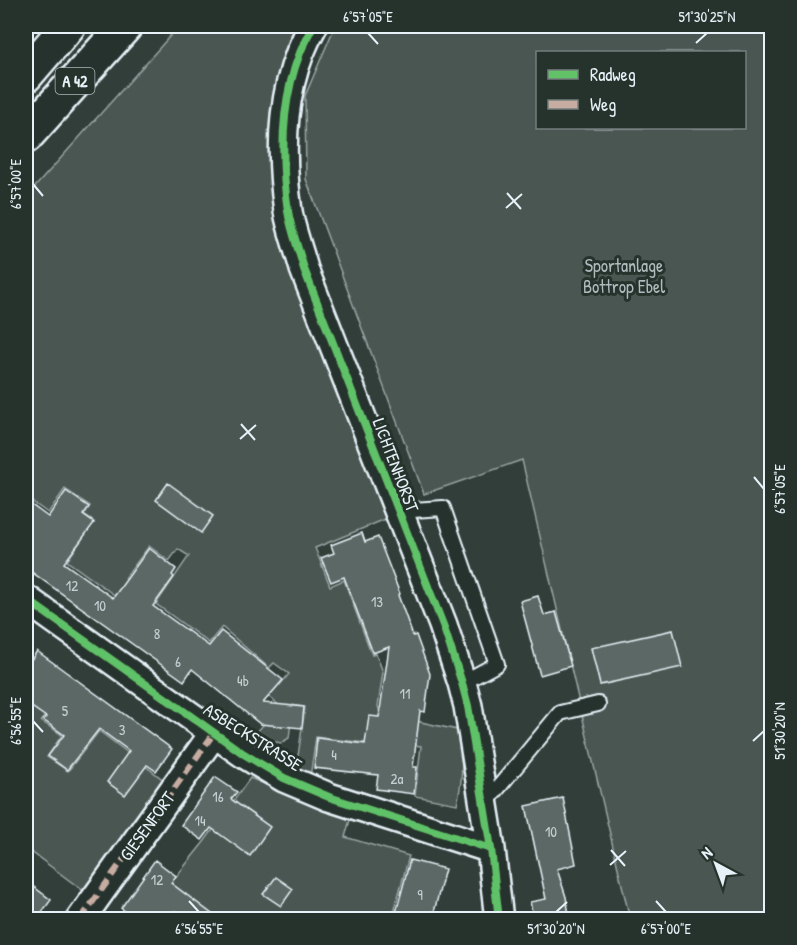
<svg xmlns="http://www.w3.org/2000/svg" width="797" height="945" viewBox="0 0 797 945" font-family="'Patrick Hand',sans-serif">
<rect width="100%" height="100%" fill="#323e39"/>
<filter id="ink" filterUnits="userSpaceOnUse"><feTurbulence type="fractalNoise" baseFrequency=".0167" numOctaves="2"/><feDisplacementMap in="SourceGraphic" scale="12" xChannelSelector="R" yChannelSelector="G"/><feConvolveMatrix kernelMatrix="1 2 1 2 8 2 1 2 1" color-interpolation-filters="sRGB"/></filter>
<g filter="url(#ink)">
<path fill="#495651" stroke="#98a4a4" stroke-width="1.5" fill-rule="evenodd" d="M 179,26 L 295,26 L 279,76 L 271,137 L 393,516 L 315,548 L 330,586 L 344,580 L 372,655 L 376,654 L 383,672 L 378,706 L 380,713 L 457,730 C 464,755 463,779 457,804 L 415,796 L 421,746 L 381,741 L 366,743 L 316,737 L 310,777 L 296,770 L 305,707 L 293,705 L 289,738 L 281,743 L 271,741 L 261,751 L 248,742 L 280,706 L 257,687 L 268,674 L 280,685 L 289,674 L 274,663 L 269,668 L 222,627 L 209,643 L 156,604 L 189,556 L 178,549 L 169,561 L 149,546 L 125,578 L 135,586 L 124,602 L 67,561 L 94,522 L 84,515 L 90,506 L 65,489 L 48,513 L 28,499 L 26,502 L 26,197 Z
M 335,26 L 771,26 L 771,919 L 630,919 L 522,460 L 424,494 L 306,179 L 305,96 ZM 538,52 L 744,52 L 744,128 L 538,128 Z
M 39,688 L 56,700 L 41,721 L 62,735 L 47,757 L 68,771 L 99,731 L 165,781 L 85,892 L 26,848 L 26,707 Z
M 250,778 L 350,820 L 345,837 L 409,856 L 392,919 L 169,919 L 176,888 L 171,883 L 204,842 Z"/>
<path fill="#5c6865" stroke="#e8f1f8" stroke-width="1.5" d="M 168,483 L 213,516 L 201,533 L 156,500 Z
M 66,491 L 89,507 L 83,515 L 94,523 L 64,563 L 113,598 L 149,548 L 176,569 L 172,575 L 174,577 L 153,606 L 209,646 L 221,631 L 283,680 L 263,703 L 304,707 L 302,728 L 260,724 L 192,669 L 184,681 L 26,568 L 26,501 L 48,517 Z
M 362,533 L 365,542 L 378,537 L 400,594 L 398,595 L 413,636 L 416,635 L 430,674 L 425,712 L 420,711 L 413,767 L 417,767 L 414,794 L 376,789 L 378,775 L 314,768 L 317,738 L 365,744 L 369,716 L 379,717 L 389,647 L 373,653 L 344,577 L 331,582 L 321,558 L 334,553 L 331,545 Z
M 538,596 L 544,615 L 556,612 L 571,666 L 540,675 L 520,601 Z
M 673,630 L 682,667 L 600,685 L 591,648 Z
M 37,651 L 172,749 L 156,771 L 147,765 L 125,795 L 107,782 L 129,751 L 99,729 L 67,770 L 48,756 L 64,735 L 43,720 L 46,717 L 26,703 L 26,667 Z
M 215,777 L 237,792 L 231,799 L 270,827 L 250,856 L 211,828 L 202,840 L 181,825 Z
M 563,798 L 576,864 L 557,869 L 566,897 L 570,920 L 534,920 L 530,902 L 546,899 L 526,806 Z
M 155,860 L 176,876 L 171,883 L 220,920 L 187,920 L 175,911 L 169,920 L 136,920 L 121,908 Z
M 410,860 L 445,869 L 432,920 L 394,920 Z
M 276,877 L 293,889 L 281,906 L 263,894 Z
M 26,881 L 51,900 L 36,920 L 26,920 Z"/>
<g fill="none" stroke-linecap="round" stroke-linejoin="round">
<defs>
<path id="service" d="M 398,511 L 443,508 L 497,664 L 462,683
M 484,805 L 560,713 L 598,704"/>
<path id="minor" d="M 313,26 C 281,81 279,149 288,211 C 291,230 299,250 304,269 L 443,625 L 462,683 L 468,706 L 491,849 L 499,920
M 26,599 L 244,754 L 284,778 L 329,797 L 491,849
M 80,920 L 214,733"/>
<path id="motorway" d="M 26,75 L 68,26
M 26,136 L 125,26"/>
</defs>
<use href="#service" stroke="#e8f1f8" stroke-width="18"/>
<use href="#minor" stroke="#e8f1f8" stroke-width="32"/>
<use href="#motorway" stroke="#e8f1f8" stroke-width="38"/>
<use href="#service" stroke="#26332d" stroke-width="14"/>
<use href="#minor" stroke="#26332d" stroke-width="27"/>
<use href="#motorway" stroke="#26332d" stroke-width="33"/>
<path stroke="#c7aca2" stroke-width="6" stroke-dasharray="12 6" stroke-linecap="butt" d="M 80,920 L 214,733"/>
<defs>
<path id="cycleway" d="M 313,26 C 281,81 279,149 288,211 C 291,230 299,250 304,269 L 443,625 L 462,683 L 468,706 L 491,849 L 499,920
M 26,599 L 244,754 L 284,778 L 329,797 L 491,849"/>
</defs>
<use href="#cycleway" stroke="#26332d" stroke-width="11"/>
<use href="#cycleway" stroke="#61c268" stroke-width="8"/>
</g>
</g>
<path fill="none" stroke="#e8f1f8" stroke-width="2" d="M 368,33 L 378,44M 696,43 L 707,33M 33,184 L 43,196M 507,193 L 521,209M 506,208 L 522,194M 241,424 L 255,440M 240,439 L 256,425M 754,477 L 764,489M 33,721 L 43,732M 753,741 L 764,731M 611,850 L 625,866M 610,865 L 626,851M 189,901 L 199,912M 656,901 L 666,912M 556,912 L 567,902"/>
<g text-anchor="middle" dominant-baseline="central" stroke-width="6" stroke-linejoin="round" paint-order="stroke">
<g font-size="15" fill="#c5cfd3">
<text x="72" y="585">12</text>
<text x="377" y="601">13</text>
<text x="100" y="605">10</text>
<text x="157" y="633">8</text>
<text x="178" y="661">6</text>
<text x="243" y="680">4b</text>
<text x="405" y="693">11</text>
<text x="65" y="710">5</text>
<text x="122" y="729">3</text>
<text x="334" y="754">4</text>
<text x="397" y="778">2a</text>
<text x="218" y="796">16</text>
<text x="200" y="820">14</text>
<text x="551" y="831">10</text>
<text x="157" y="879">12</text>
<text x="420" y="894">9</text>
</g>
<rect fill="#26332d" stroke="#aeb8bb" stroke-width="1.5" x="55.5" y="68" width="39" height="26" rx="4.5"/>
<g font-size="16" font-weight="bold" fill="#e8f1f8">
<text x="75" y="81">A 42</text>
</g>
<g font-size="18" fill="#b0bbbe" stroke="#26332d">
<text x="624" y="265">Sportanlage<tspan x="624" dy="21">Bottrop Ebel</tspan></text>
</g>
<g font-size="18" fill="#e8f1f8" stroke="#26332d">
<text transform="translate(396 465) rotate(69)">LICHTENHORST</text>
<text transform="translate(253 737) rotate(32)">ASBECKSTRASSE</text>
<text transform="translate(147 826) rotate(-54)">GIESENFORT</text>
</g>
</g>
<rect width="797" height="945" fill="none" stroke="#26332d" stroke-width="66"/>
<rect x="536" y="51" width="210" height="78" fill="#26332d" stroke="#747f7e" stroke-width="1.5"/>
<rect x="548" y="70" width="30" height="9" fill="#61c268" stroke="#747f7e" stroke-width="1.5"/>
<text x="590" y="81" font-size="18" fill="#e8f1f8">Radweg</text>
<rect x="548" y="100" width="30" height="9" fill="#c7aca2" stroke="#747f7e" stroke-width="1.5"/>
<text x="590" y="111" font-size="18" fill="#e8f1f8">Weg</text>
<g transform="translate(716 864) rotate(319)" stroke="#26332d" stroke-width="4.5" paint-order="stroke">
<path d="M0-4.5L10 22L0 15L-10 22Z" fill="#e8f1f8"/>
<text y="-9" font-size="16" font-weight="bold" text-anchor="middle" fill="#e8f1f8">N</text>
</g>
<rect x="33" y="33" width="731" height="879" fill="none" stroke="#e8f1f8" stroke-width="2"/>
<g font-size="15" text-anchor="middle" fill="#e8f1f8">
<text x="368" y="22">6°57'05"E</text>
<text x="707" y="22">51°30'25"N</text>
<text transform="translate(16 184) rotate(-90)" y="5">6°57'00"E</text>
<text transform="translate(780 489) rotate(-90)" y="5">6°57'05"E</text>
<text transform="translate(16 721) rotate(-90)" y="5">6°56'55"E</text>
<text transform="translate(780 731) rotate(-90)" y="5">51°30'20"N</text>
<text x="199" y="934">6°56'55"E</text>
<text x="556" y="934">51°30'20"N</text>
<text x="666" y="934">6°57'00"E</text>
</g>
</svg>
